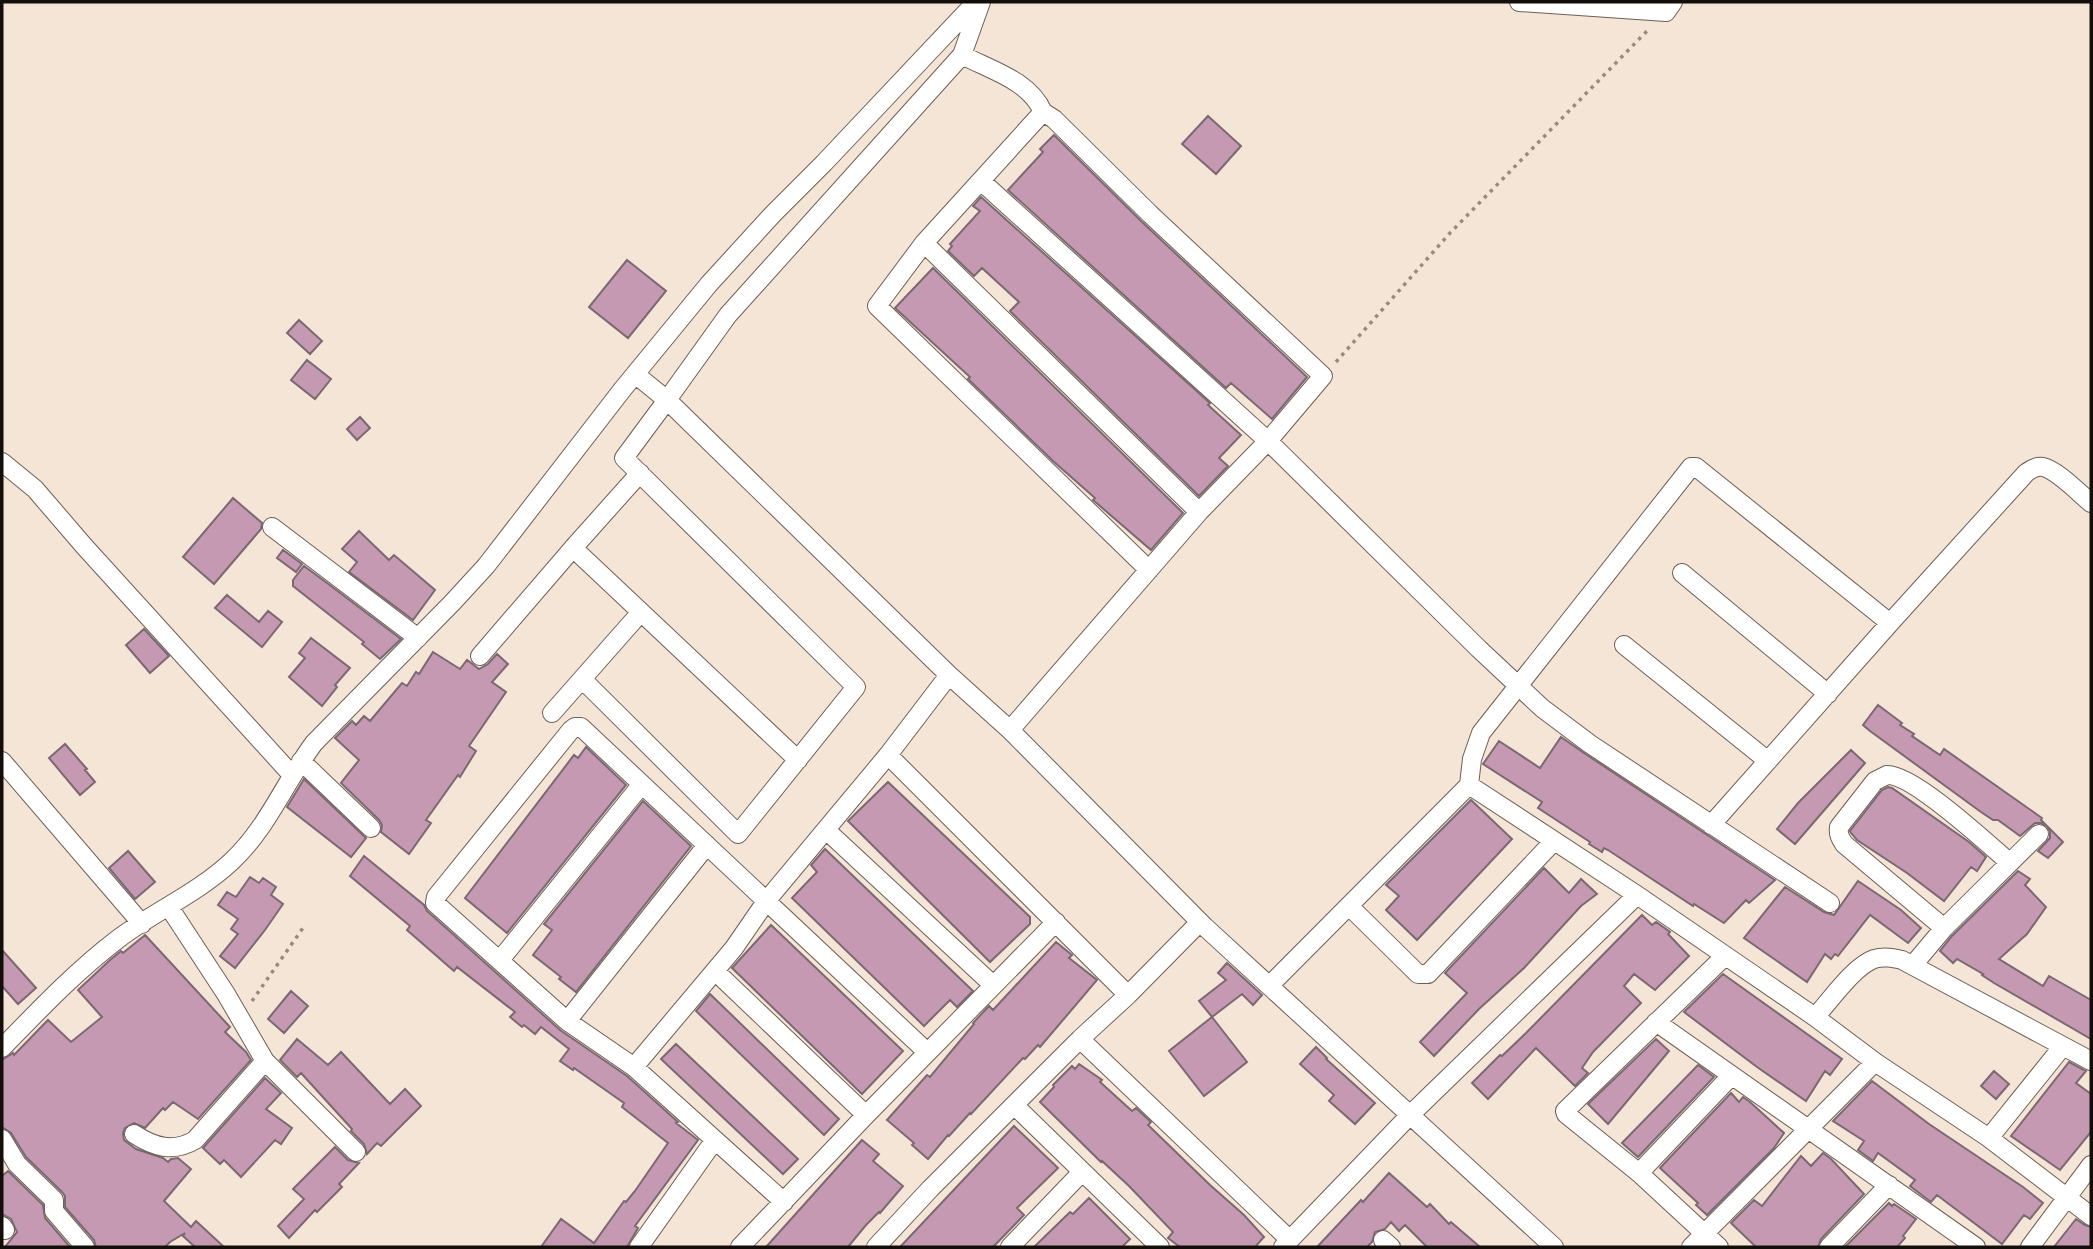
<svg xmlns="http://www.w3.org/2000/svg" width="2093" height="1249" viewBox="0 0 2093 1249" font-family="'Archivo Narrow',sans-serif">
<rect width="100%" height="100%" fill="#f5e5d7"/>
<path fill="#c599b2" stroke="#7a6972" stroke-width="2" d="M 1208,116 L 1241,146 L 1216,174 L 1182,144 Z
M 1054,135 L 1142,222 L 1307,377 L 1272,419 L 1231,383 L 1226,388 L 1008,190 L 1043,152 L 1040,149 Z
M 981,197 L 1210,403 L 1208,405 L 1241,435 L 1219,458 L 1228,466 L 1199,496 L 1010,311 L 1019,302 L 1006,290 L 982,268 L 974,276 L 948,251 L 952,246 L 950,244 L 980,211 L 973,206 Z
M 627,260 L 666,291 L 628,338 L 589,307 Z
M 933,268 L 1183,513 L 1151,550 L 1093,500 L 1095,498 L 1053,461 L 968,379 L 970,377 L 958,366 L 895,308 Z
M 299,320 L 322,341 L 310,354 L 287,333 Z
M 307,360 L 331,379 L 315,399 L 291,380 Z
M 360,417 L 370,428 L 357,440 L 347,429 Z
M 233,498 L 262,523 L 261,529 L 214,584 L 183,557 Z
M 359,531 L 389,560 L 394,555 L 435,590 L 413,620 L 349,572 L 357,562 L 342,549 Z
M 283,550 L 302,564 L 296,572 L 277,558 Z
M 304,566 L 327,583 L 401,639 L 380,659 L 362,644 L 364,642 L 293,586 L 293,580 Z
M 227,595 L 259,622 L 268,611 L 282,622 L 262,647 L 215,608 Z
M 144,629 L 169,656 L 150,673 L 126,645 Z
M 311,638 L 350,668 L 335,685 L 337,687 L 322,706 L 289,677 L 305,658 L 299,653 Z
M 433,652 L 460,669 L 467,660 L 479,669 L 488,664 L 497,654 L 508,664 L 492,682 L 506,692 L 469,746 L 476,751 L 460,777 L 458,775 L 426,820 L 431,823 L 409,854 L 381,832 L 382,825 L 379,820 L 341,783 L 359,760 L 335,738 L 352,721 L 356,725 L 364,716 L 370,721 L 402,683 L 407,686 L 416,672 L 419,674 Z
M 1878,705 L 1902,723 L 1900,725 L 1914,734 L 1912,736 L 1940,755 L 1944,749 L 2042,818 L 2041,820 L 2063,842 L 2048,858 L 2038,851 L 2050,838 L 2050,832 L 2047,826 L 2041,823 L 2035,823 L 2020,836 L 1998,820 L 1993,820 L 1981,812 L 1870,731 L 1863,725 Z
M 1561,737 L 1584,753 L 1775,880 L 1749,903 L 1746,900 L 1724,923 L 1694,904 L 1693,906 L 1608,850 L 1604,848 L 1602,852 L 1589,844 L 1590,842 L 1538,808 L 1542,802 L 1483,764 L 1499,741 L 1540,768 Z
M 65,744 L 87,769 L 85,770 L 95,782 L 80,795 L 49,758 Z
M 586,747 L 626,785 L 507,933 L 465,898 L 574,755 L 578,758 Z
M 1851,750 L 1865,763 L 1795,844 L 1777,829 L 1798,803 Z
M 304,779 L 366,838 L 351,857 L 287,807 Z
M 888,782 L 1030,917 L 1030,924 L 990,962 L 848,821 Z
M 1888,787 L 1892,788 L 1969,842 L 1986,857 L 1977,871 L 1971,867 L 1944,901 L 1907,873 L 1857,840 L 1851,833 L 1850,831 L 1882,790 Z
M 1471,800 L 1512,839 L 1417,940 L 1386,910 L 1399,896 L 1386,885 Z
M 643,801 L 691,846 L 576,992 L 559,979 L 561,977 L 533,955 L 552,930 L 544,924 Z
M 825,849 L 973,991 L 957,1007 L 950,1000 L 924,1026 L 792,898 L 817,872 L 811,865 Z
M 128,851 L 155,882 L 135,899 L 109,868 Z
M 364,856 L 424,905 L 427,911 L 560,1030 L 627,1076 L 678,1122 L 676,1123 L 698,1140 L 635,1226 L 638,1228 L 627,1247 L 541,1247 L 561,1219 L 594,1243 L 624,1201 L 626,1202 L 635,1191 L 668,1143 L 622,1107 L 624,1103 L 574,1068 L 573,1070 L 560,1061 L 569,1049 L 541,1027 L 535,1034 L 524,1025 L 522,1027 L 510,1017 L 515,1012 L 457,967 L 454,971 L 407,930 L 410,926 L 350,876 Z
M 1544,868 L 1569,893 L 1581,879 L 1597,894 L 1581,906 L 1524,968 L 1479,1009 L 1434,1056 L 1420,1042 L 1467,993 L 1445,973 Z
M 2018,871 L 2030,879 L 2025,885 L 2046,907 L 2027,934 L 1999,959 L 2043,986 L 2049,976 L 2091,1000 L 2091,1039 L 1994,983 L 1982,975 L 1983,974 L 1957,959 L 1953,963 L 1940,951 L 1952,936 Z
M 250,877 L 259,883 L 263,878 L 276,887 L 271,895 L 283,904 L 265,930 L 235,968 L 220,956 L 238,934 L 231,929 L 238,919 L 218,905 L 227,892 L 236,897 Z
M 1858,881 L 1901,910 L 1921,928 L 1908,943 L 1870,915 L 1838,956 L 1835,954 L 1831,959 L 1825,954 L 1807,982 L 1744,938 L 1785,887 L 1824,912 L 1834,915 Z
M 1642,915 L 1652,925 L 1656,922 L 1670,932 L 1668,934 L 1689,956 L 1655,990 L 1634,974 L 1624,986 L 1641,1003 L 1593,1052 L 1582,1068 L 1588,1073 L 1575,1086 L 1536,1048 L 1488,1099 L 1472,1083 L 1500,1055 L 1502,1056 L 1526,1033 Z
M 771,925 L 903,1051 L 862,1094 L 732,968 Z
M 145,935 L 230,1027 L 225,1032 L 246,1052 L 251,1060 L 198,1119 L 173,1102 L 165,1110 L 163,1108 L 145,1128 L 134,1123 L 125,1128 L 123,1133 L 124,1140 L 136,1149 L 163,1158 L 168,1162 L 171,1159 L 178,1158 L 191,1169 L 164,1201 L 191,1227 L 196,1221 L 224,1247 L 195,1247 L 183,1236 L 185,1233 L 170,1242 L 165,1247 L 96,1247 L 94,1240 L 65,1207 L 65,1196 L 62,1192 L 26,1157 L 11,1133 L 2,1127 L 2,1060 L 13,1053 L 14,1055 L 48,1020 L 71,1042 L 102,1017 L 78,990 L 110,960 L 121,951 L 123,953 Z
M 1056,942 L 1072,955 L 1069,958 L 1097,980 L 1040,1047 L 1038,1045 L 1025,1059 L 1023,1058 L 971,1114 L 970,1113 L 949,1136 L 948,1135 L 928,1159 L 912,1145 L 914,1143 L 887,1120 L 927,1075 L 930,1077 L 974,1024 L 973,1023 L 989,1006 L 993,1010 Z
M 2,950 L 36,988 L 18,1004 L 2,986 Z
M 1227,963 L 1262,995 L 1253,1005 L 1242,994 L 1212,1017 L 1199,1001 L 1226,980 L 1218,973 Z
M 1723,974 L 1842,1059 L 1830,1075 L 1825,1071 L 1806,1101 L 1757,1067 L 1684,1012 Z
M 291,991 L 308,1006 L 284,1033 L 268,1019 Z
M 710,994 L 839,1119 L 824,1135 L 696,1011 Z
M 1212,1017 L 1247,1062 L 1204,1096 L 1169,1051 Z
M 297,1039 L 328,1065 L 341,1052 L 390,1104 L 405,1089 L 421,1106 L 381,1146 L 377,1143 L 367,1154 L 364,1144 L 351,1131 L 352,1129 L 301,1073 L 297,1077 L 280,1060 Z
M 1656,1039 L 1669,1051 L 1608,1124 L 1588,1104 Z
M 676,1044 L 798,1159 L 783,1174 L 661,1059 Z
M 1316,1047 L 1327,1058 L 1326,1059 L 1375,1103 L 1355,1124 L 1329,1101 L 1334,1095 L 1300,1064 Z
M 2069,1062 L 2086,1071 L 2076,1083 L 2091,1094 L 2091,1132 L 2060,1170 L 2011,1136 Z
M 1079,1064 L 1102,1080 L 1100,1082 L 1132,1111 L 1136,1108 L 1151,1122 L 1148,1125 L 1210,1185 L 1244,1215 L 1264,1237 L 1255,1247 L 1180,1247 L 1168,1238 L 1173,1232 L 1129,1186 L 1102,1161 L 1101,1162 L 1040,1102 L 1054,1087 L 1053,1085 L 1072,1066 L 1075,1069 Z
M 1698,1065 L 1714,1077 L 1638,1157 L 1622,1143 Z
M 1994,1071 L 2009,1084 L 1996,1099 L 1981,1086 Z
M 265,1078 L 281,1093 L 266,1109 L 292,1128 L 281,1144 L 275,1140 L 241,1177 L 224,1160 L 220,1164 L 203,1148 Z
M 1872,1081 L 1929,1124 L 2023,1187 L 2043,1203 L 2030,1219 L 2024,1215 L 2002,1244 L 1937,1195 L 1931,1202 L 1910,1186 L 1915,1180 L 1878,1153 L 1873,1161 L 1858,1150 L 1864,1141 L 1833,1121 Z
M 1731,1093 L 1739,1102 L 1743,1097 L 1750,1102 L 1784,1133 L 1774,1148 L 1707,1215 L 1696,1205 L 1698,1203 L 1660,1168 Z
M 1014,1126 L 1058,1168 L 1017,1208 L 1024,1215 L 993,1247 L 900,1247 Z
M 862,1140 L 879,1154 L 873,1161 L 903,1186 L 880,1213 L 879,1212 L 866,1225 L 848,1247 L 766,1247 Z
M 335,1147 L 348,1160 L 359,1163 L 339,1184 L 342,1187 L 317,1212 L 315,1210 L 289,1238 L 278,1226 L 304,1199 L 293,1189 Z
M 1823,1153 L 1831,1159 L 1864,1194 L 1821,1239 L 1818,1247 L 1756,1247 L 1731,1223 L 1754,1200 L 1762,1206 L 1801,1156 L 1811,1166 Z
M 8,1171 L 43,1205 L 45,1218 L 70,1247 L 5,1247 L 17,1232 L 11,1219 L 2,1214 L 2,1176 Z
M 1389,1173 L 1427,1207 L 1430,1204 L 1449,1224 L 1451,1222 L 1480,1247 L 1427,1247 L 1405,1225 L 1399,1231 L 1391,1222 L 1385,1229 L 1375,1232 L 1372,1242 L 1367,1247 L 1317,1247 L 1361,1200 L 1363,1202 Z
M 1089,1198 L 1130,1239 L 1122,1247 L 1034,1247 L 1070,1212 L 1073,1214 Z
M 1889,1203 L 1892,1206 L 1894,1204 L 1916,1219 L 1903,1236 L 1905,1238 L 1897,1247 L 1845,1247 Z
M 2076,1219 L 2085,1225 L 2091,1227 L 2091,1247 L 2054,1247 Z"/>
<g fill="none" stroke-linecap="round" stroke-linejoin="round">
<defs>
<path id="street" d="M 1519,2 L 1666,12 L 1673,2
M 962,55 L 981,2
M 1043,112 C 1029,80 990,70 962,55 L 728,315 L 667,400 L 949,675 L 1010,730 L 1205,927 L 1554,1247
M 981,181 L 1268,441 L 1479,649 L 1542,708 L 1590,744 L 1830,903
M 924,243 L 1199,512
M 635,374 L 667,400 L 624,458 L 856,687 L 738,834 L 582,679 L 641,612 L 798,760
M 2,462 L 35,489 L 84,546 L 292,775
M 640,473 L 573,548 L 641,612
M 272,527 L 418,638
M 1682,573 L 1828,694
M 1890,623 L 2026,473 C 2031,469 2036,466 2043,467 C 2057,470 2079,493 2091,503
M 1624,645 L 1768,761
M 480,656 L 573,548
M 552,713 L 582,679
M 1010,730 L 1199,512 L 1268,441 L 1323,376 L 1150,214 L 1054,119 L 1043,112 L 924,243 L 877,306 L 1149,570
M 888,755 L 1128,995
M 2,761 L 142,924
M 301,761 L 371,828
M 1469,785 L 1637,895 L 1815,1017 L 1875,1062 L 1989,1138 L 2091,1216
M 826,830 L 993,985
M 1349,906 L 1418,974 L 1428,974 L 1554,841
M 169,907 L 226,994 L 265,1061 L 356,1152
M 1944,928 L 1844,844 C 1840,838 1838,834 1839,827 L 1875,781 L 1887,775 C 1913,774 1987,843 2009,862
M 500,960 L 642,784
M 1913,965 L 1944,928 L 2039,834
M 715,971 L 866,1115
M 1270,985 L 1469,785 L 1472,759 L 1481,733 L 1691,467 L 1696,467 L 1890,623 L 1711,825
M 1815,1017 C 1830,1001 1854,966 1874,959 C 1884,956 1893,958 1902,960 L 2091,1061
M 567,1021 L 707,845
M 1656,1022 L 1976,1247
M 1080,1039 L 1290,1240
M 2,1048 C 39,1010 76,971 118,939 C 155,911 198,893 232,861 C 268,827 285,782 314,743 L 452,603 L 486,566 L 622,390 L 709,284 L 773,214 L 824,163 L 976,2
M 634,1067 L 734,948 L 767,900 L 888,755 L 949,675
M 1014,1105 L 1160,1247
M 134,1134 C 154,1147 173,1153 195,1140 L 265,1061
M 1989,1138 L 2063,1046
M 2,1139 L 17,1164 L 54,1200 L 54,1211 L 85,1247
M 1639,1173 L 1731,1076
M 784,1202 L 634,1067 L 567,1021 L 435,903 L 436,897 L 571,730 L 575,727 L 581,727 L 927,1052
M 2,1226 L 5,1230
M 1383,1240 L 1391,1247
M 639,1247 L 714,1141
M 740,1247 L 866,1115 L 1056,922
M 876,1247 L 930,1189 L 1080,1039 L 1128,995 L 1200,922
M 1010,1247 L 1082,1172
M 1283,1247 L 1410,1115 L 1637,895
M 1691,1247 L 1875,1062
M 1719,1247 L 1639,1173 L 1566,1114 L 1565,1111 L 1725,956
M 1829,1247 L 1889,1185
M 2030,1247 L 2091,1165"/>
</defs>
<use href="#street" stroke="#6d5f53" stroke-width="20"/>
<path stroke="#968b81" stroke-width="3.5" stroke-dasharray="3.5 5" stroke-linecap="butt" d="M 1336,362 L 1450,233 L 1647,31
M 252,1001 L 305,925"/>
<use href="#street" stroke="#fff" stroke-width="18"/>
</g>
<rect width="2093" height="1249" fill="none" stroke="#130e09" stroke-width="7"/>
</svg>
